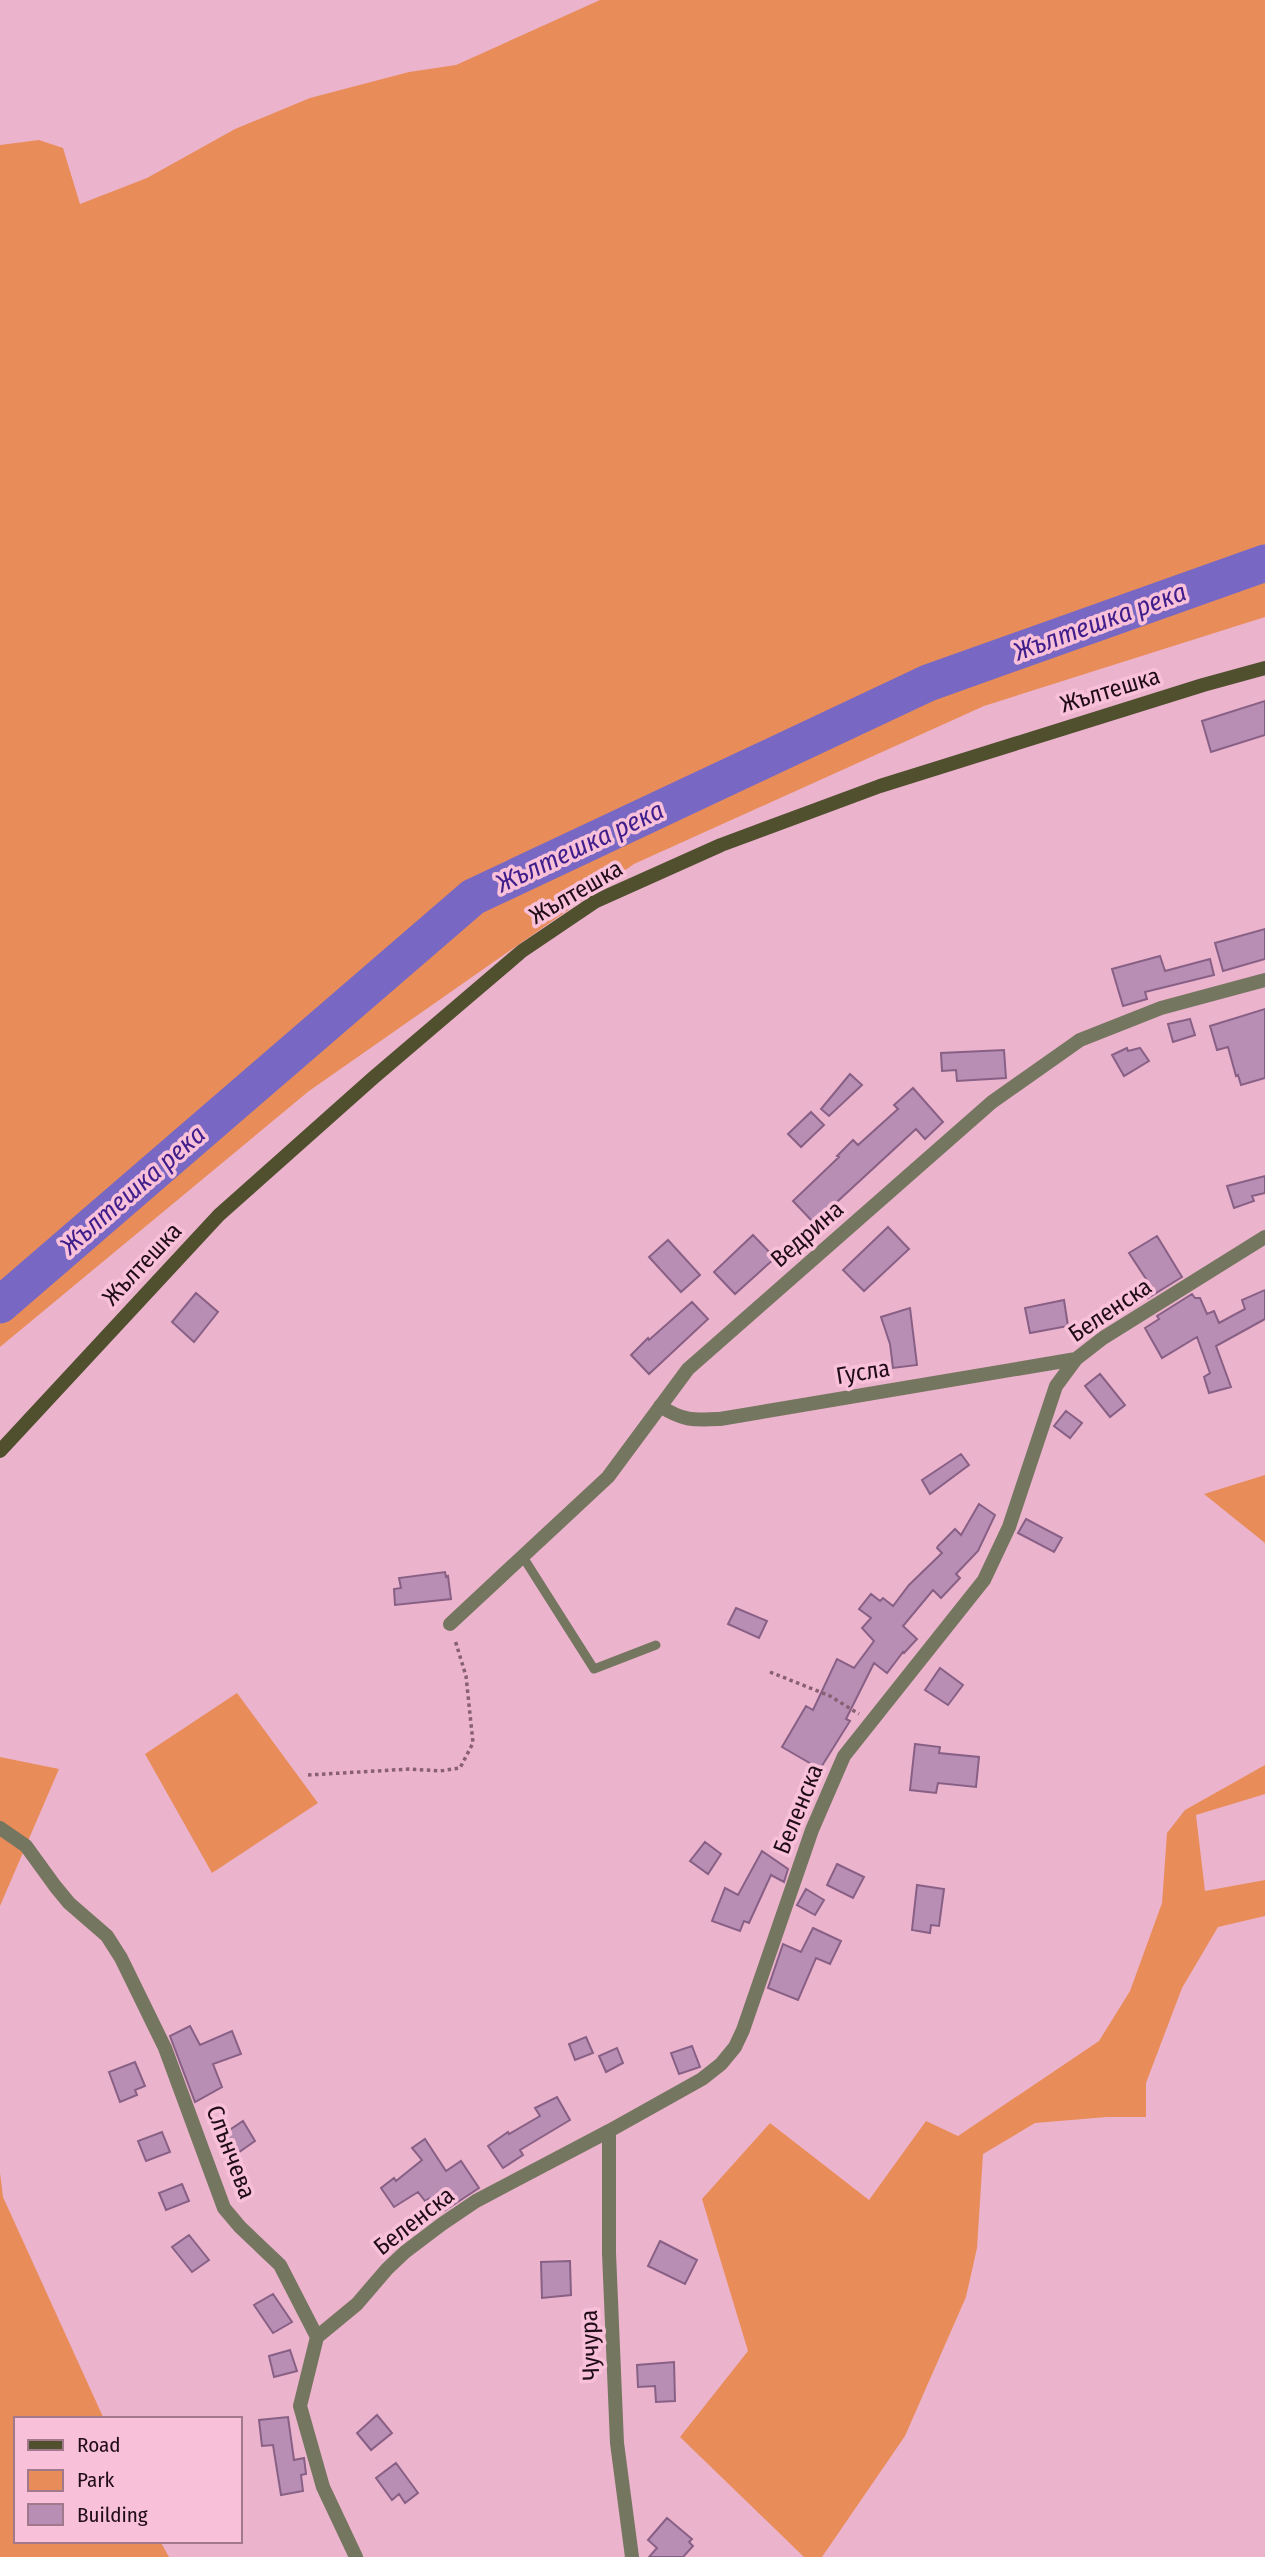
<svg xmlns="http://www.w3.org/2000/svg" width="1265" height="2557" viewBox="0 0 1265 2557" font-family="'Fira Sans Condensed',sans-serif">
<rect width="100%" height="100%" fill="#ecb3cd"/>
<path fill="#e88d5a" d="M 600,0 L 1265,0 L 1265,617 L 984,706 L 634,864 L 309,1091 L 0,1347 L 0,145 L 39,140 L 63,148 L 80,204 L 147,178 L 235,129 L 310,98 L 409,72 L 456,65 Z
M 1265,1475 L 1265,1543 L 1204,1494 Z
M 237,1693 L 318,1803 L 212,1873 L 145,1754 Z
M 0,1757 L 59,1769 L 0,1906 Z
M 1265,1765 L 1265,1794 L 1196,1815 L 1205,1891 L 1265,1880 L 1265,1916 L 1218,1927 L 1182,1988 L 1146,2083 L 1146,2117 L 1107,2117 L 1035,2123 L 983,2154 L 977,2248 L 966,2297 L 905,2436 L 822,2557 L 804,2557 L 680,2437 L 748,2351 L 702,2199 L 770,2123 L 869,2200 L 926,2121 L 958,2136 L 1099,2041 L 1130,1991 L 1162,1903 L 1167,1833 L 1185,1810 Z
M 0,2173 L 3,2197 L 104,2419 L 16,2419 L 16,2541 L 160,2541 L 169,2557 L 0,2557 Z"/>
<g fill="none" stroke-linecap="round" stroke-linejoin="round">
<path stroke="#7868c3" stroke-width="37" d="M 0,1305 L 473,897 L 928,683 L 1265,563"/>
</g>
<path fill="#b98eb5" stroke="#886085" stroke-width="2" d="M 1265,701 L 1265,735 L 1211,752 L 1202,721 Z
M 1265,929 L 1265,959 L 1223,971 L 1215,943 Z
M 1160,956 L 1165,971 L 1210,959 L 1214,975 L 1145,992 L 1147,999 L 1123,1006 L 1112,969 Z
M 1265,1009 L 1265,1078 L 1241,1085 L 1238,1075 L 1236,1076 L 1228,1047 L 1217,1050 L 1210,1026 Z
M 1190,1019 L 1195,1035 L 1173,1042 L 1168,1024 Z
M 1127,1048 L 1128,1051 L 1140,1048 L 1149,1061 L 1124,1076 L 1112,1055 Z
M 1004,1050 L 1006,1078 L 957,1081 L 956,1070 L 942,1071 L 941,1053 Z
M 850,1074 L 862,1085 L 829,1116 L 821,1109 Z
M 913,1088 L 943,1122 L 925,1139 L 916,1129 L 814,1223 L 793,1201 L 839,1157 L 837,1156 L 853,1140 L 858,1145 L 898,1109 L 894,1105 Z
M 811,1112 L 824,1125 L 801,1147 L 788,1134 Z
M 1265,1176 L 1265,1193 L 1252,1196 L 1254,1201 L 1234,1208 L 1227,1186 Z
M 888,1227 L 909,1249 L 864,1291 L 843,1270 Z
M 753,1235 L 775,1258 L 735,1294 L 714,1272 Z
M 1157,1236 L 1182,1277 L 1148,1298 L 1143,1288 L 1150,1285 L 1129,1253 Z
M 668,1240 L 700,1275 L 681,1292 L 649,1257 Z
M 1265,1290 L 1265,1319 L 1216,1346 L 1231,1387 L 1209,1393 L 1204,1377 L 1210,1373 L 1197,1337 L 1162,1358 L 1145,1328 L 1159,1319 L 1157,1316 L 1192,1294 L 1195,1298 L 1200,1298 L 1207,1314 L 1214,1311 L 1219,1323 L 1245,1309 L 1242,1300 Z
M 196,1293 L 218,1312 L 194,1342 L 172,1322 Z
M 1064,1300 L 1068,1326 L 1030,1333 L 1025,1308 Z
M 692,1302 L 708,1319 L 649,1374 L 631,1355 L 648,1338 L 649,1340 Z
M 910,1308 L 917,1365 L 893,1368 L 890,1344 L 881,1317 Z
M 1100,1374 L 1125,1405 L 1110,1417 L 1085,1386 Z
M 1066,1411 L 1082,1423 L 1070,1438 L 1054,1426 Z
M 961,1454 L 969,1465 L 930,1494 L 922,1480 Z
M 979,1504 L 995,1515 L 978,1551 L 956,1574 L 960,1578 L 941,1598 L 933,1590 L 903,1626 L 917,1639 L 904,1653 L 903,1652 L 887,1673 L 874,1663 L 846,1719 L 850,1721 L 820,1769 L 782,1747 L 806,1706 L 813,1710 L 837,1659 L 854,1668 L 874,1641 L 862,1628 L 871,1618 L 859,1609 L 871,1594 L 880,1601 L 883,1598 L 893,1606 L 909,1585 L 942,1553 L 937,1548 L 938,1546 L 955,1529 L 961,1535 Z
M 1026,1519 L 1062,1538 L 1054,1552 L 1018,1533 Z
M 445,1572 L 446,1577 L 448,1576 L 451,1599 L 395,1605 L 394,1589 L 401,1588 L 399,1578 Z
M 736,1608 L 767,1621 L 759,1638 L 728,1624 Z
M 940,1668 L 963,1685 L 948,1705 L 925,1690 Z
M 915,1744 L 940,1747 L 939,1753 L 979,1757 L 976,1787 L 938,1783 L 936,1793 L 910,1790 Z
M 705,1842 L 721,1854 L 708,1874 L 690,1861 Z
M 762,1851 L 788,1869 L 784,1882 L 771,1875 L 749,1923 L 744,1921 L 740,1931 L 712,1921 L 725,1888 L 738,1895 Z
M 837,1864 L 864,1877 L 853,1898 L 827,1885 Z
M 917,1885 L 944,1889 L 939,1926 L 931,1925 L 930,1933 L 912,1930 Z
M 806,1889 L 824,1900 L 815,1915 L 797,1905 Z
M 813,1928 L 841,1941 L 830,1964 L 816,1958 L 798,2000 L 768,1988 L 783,1944 L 801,1952 Z
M 190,2026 L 200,2045 L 232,2031 L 241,2054 L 213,2064 L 222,2087 L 195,2102 L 170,2036 Z
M 586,2037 L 593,2053 L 575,2060 L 569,2044 Z
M 692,2046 L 700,2067 L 679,2074 L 671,2053 Z
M 617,2048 L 623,2063 L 606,2072 L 599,2056 Z
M 135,2062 L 145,2086 L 135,2090 L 137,2095 L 120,2102 L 109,2072 Z
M 557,2097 L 570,2120 L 520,2150 L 523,2155 L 503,2168 L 488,2146 L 508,2132 L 509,2134 L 540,2116 L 535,2108 Z
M 243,2121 L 255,2141 L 232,2157 L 228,2150 L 225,2152 L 216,2139 Z
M 162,2132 L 170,2152 L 146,2161 L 138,2141 Z
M 425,2139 L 446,2171 L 461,2161 L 479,2188 L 441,2213 L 430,2198 L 425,2201 L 418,2192 L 394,2207 L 381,2188 L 394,2178 L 396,2181 L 422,2160 L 412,2148 Z
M 182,2184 L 189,2201 L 166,2210 L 159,2193 Z
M 189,2235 L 209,2260 L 192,2272 L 172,2247 Z
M 660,2241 L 697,2260 L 685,2284 L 648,2266 Z
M 570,2261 L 571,2295 L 542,2298 L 541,2262 Z
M 273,2294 L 292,2322 L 273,2333 L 254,2305 Z
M 290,2350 L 297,2371 L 274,2377 L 269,2356 Z
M 674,2362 L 675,2401 L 656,2402 L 655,2386 L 638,2387 L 637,2365 Z
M 377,2415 L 392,2433 L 371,2450 L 357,2433 Z
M 288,2417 L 294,2460 L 304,2458 L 306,2474 L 301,2475 L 303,2491 L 281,2495 L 273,2445 L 262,2446 L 259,2420 Z
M 396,2463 L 418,2493 L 405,2503 L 399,2494 L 392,2500 L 376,2478 Z
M 667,2518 L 692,2539 L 689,2542 L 693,2546 L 683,2557 L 649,2557 L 657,2548 L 648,2540 Z"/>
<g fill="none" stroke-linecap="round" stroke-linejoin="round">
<path stroke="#876072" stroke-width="3.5" stroke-dasharray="3.5 3.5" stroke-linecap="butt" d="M 770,1672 L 830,1696 L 859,1714
M 308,1775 L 410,1769 L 440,1771 L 460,1768 L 473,1743 L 466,1676 L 455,1640"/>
<path stroke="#757660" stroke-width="9" d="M 523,1557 L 594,1669 L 656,1645"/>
<path stroke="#757660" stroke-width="14" d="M 660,1406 C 683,1421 693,1420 720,1419 L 1076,1359
M 450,1624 L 608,1477 L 688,1369 L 992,1102 L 1080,1040 L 1161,1008 L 1265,980
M 0,1828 L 26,1846 L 55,1886 L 69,1903 L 107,1936 L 121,1958 L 165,2048 L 224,2208 L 240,2227 L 280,2265 L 317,2337 L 300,2406 L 323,2487 L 356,2557
M 609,2131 L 609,2253 L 617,2443 L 632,2557
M 317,2337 L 357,2304 L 387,2269 L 405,2252 L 442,2224 L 476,2201 L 609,2131 L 702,2079 L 721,2064 L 735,2047 L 743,2030 L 812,1830 L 844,1756 L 984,1580 L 1009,1527 L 1056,1386 L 1076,1359 L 1103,1338 L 1265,1237"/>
<path stroke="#50502f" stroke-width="14" d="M 0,1451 L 219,1215 L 373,1078 L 522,951 L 596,901 L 721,845 L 880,786 L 1203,685 L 1265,668"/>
</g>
<g text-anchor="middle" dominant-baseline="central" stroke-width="7" stroke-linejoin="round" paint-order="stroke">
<g font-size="24" fill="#200c16" stroke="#f9c0da">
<text transform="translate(1110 690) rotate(-17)">Жълтешка</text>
<text transform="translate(576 892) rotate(-30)">Жълтешка</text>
<text transform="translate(807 1234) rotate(-41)">Ведрина</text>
<text transform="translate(142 1264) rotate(-47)">Жълтешка</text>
<text transform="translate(1110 1310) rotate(-34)">Беленска</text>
<text transform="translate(863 1372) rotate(-9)">Гусла</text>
<text transform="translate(798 1809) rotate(-68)">Беленска</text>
<text transform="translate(231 2152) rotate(69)">Слънчева</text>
<text transform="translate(414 2221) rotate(-38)">Беленска</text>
<text transform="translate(590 2345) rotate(-92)">Чучура</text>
</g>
<g font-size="26" font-style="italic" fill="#3f1e8b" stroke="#f9c0da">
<text transform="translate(1100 622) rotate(-20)">Жълтешка река</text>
<text transform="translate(580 847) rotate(-25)">Жълтешка река</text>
<text transform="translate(133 1190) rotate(-41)">Жълтешка река</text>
</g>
</g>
<rect x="14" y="2417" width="228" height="126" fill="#f9c0da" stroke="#a2788c" stroke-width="2"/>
<rect x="28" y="2440" width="35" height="10" fill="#50502f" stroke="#a2788c" stroke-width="2"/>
<text x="77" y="2452" font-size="21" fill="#200c16">Road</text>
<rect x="28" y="2470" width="35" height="21" fill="#e88d5a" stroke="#a2788c" stroke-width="2"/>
<text x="77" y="2487" font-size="21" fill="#200c16">Park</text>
<rect x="28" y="2504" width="35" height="21" fill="#b98eb5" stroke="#a2788c" stroke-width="2"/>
<text x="77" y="2522" font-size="21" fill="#200c16">Building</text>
</svg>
